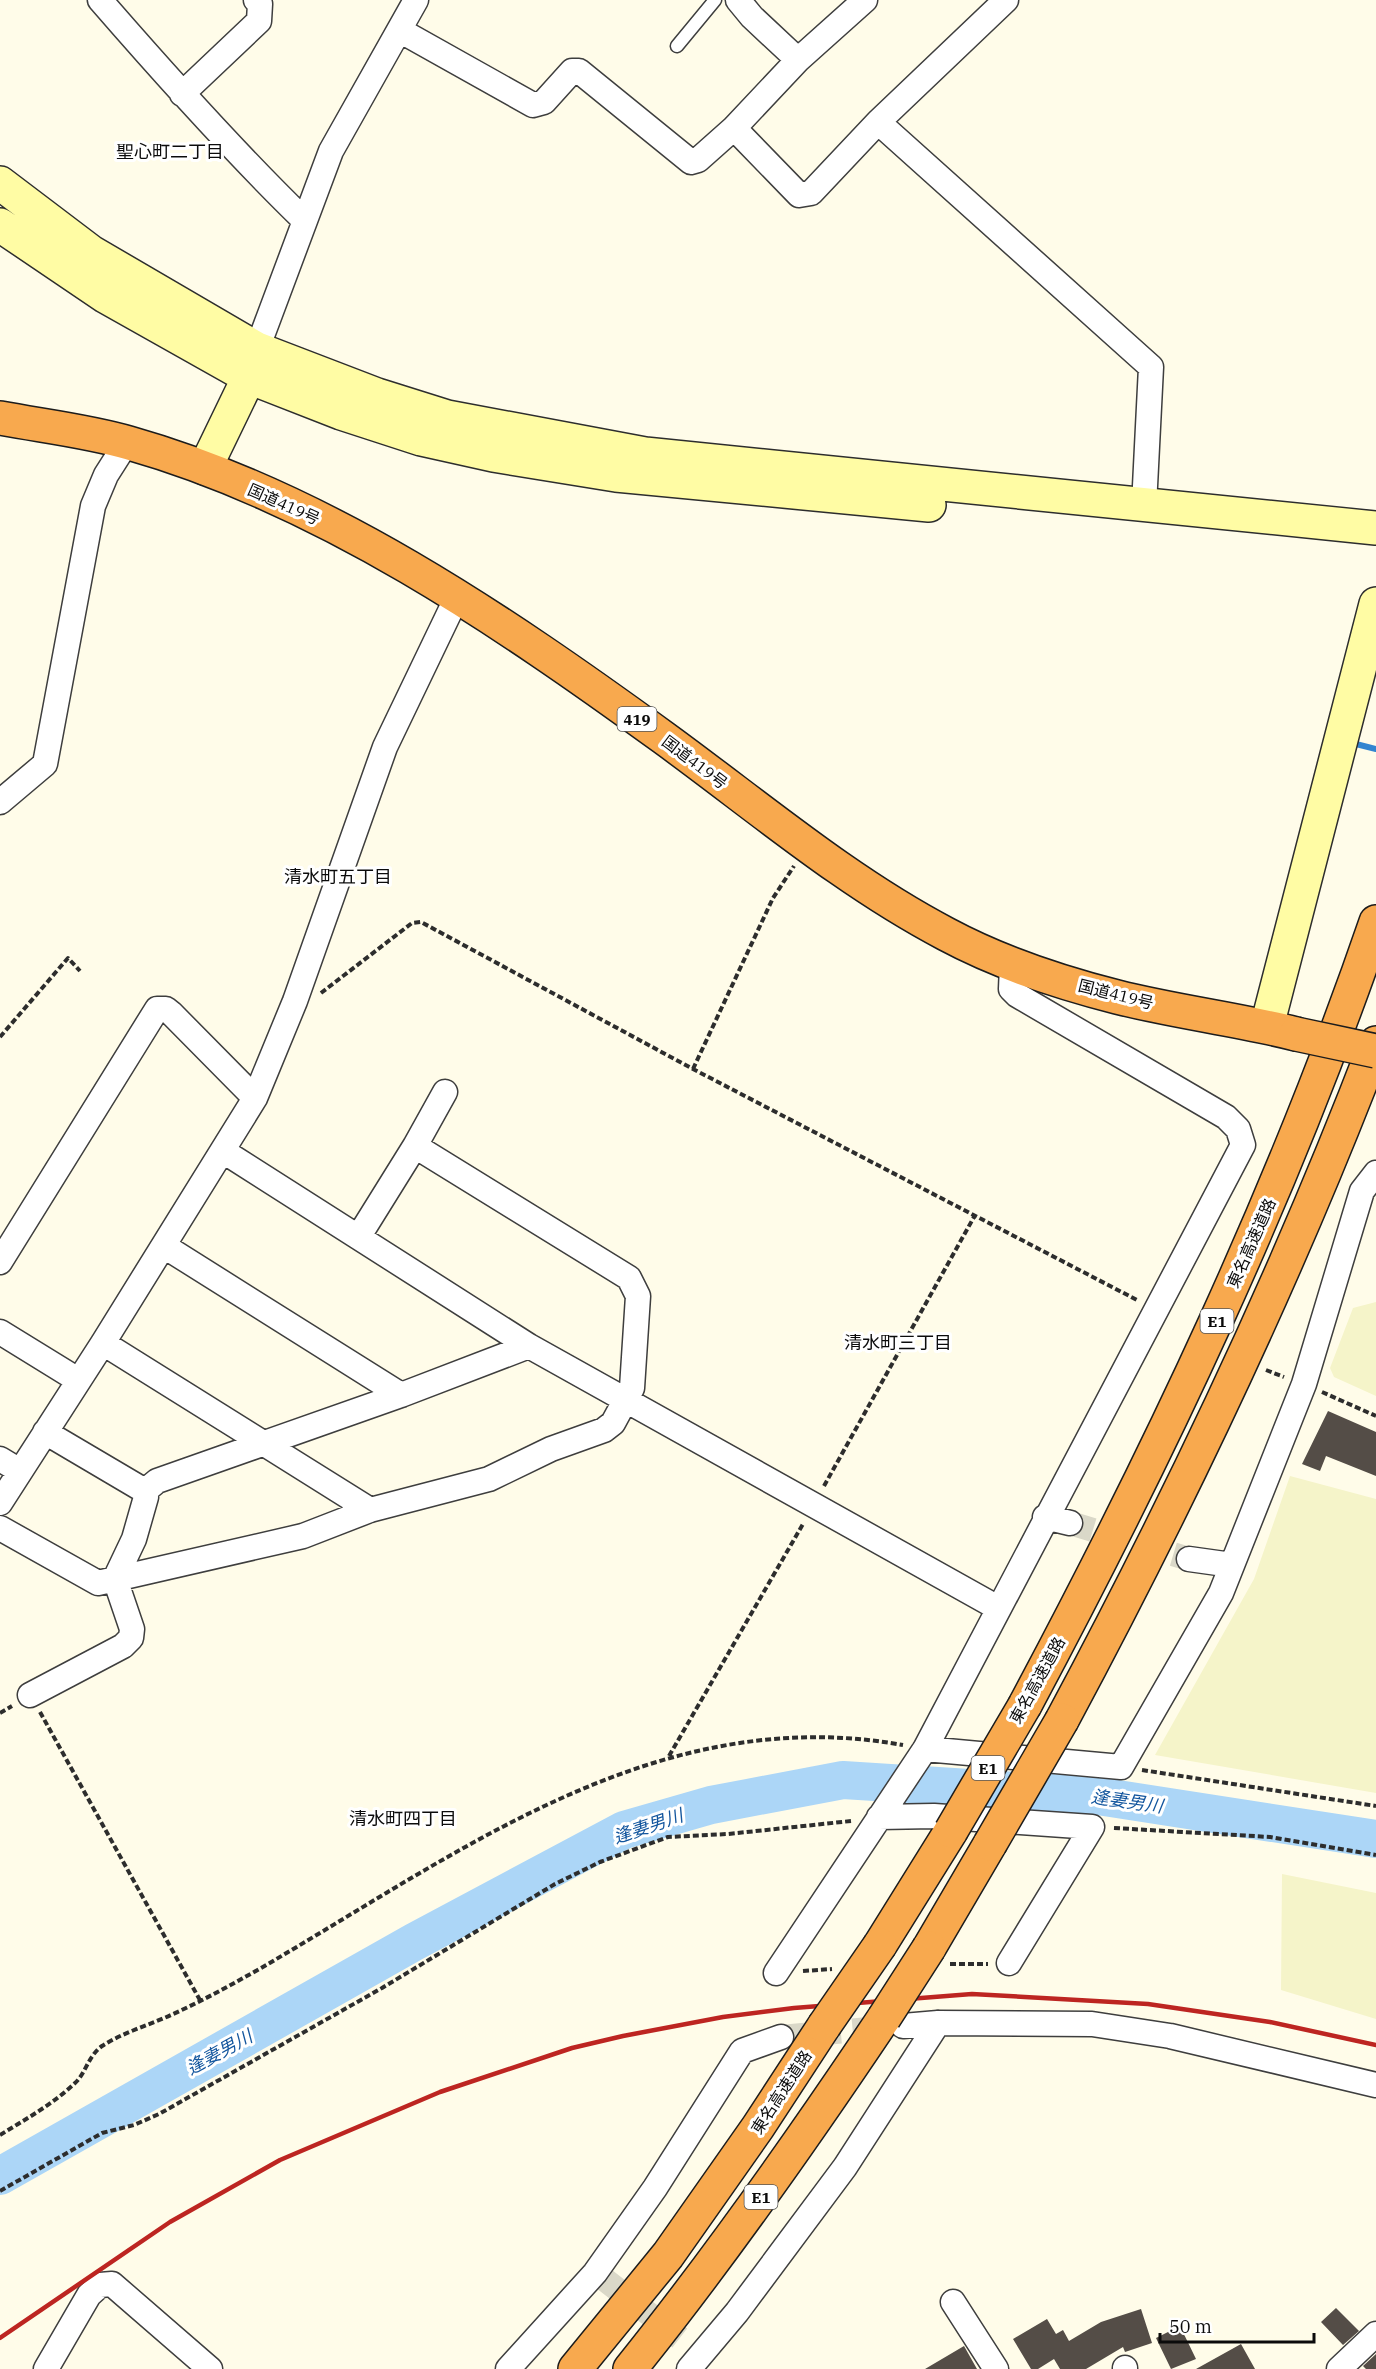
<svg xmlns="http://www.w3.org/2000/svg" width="1376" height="2369" viewBox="0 0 1376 2369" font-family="'IBM Plex Serif','Noto Sans JP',serif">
<rect width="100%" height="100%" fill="#fffce9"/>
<path fill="#f5f4c9" d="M 1376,1302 L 1376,1396 L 1334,1377 L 1330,1368 L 1353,1308 Z
M 1290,1476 L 1376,1499 L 1376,1793 L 1155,1755 L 1254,1579 Z
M 1282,1874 L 1376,1893 L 1376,2019 L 1281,1990 Z"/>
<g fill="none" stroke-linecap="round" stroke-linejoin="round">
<path stroke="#3285d0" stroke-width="6" d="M 1356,744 L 1376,749"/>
<path stroke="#acd6f7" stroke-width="38" d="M 0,2176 L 414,1942 L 624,1830 L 711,1805 L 843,1780 L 1098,1796 L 1376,1839"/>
</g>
<path fill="#544d47" d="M 1328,1411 L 1376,1432 L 1376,1476 L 1326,1456 L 1320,1471 L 1302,1464 Z
M 1336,2308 L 1359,2331 L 1343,2345 L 1321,2322 Z
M 1141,2309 L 1152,2343 L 1125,2352 L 1123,2347 L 1086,2369 L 1060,2369 L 1054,2359 L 1038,2369 L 1031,2369 L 1013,2339 L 1047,2319 L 1056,2334 L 1063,2330 L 1069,2341 L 1101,2322 Z
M 1180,2326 L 1196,2359 L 1171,2369 L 1156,2338 Z
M 1241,2344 L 1255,2369 L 1196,2369 Z
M 964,2346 L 977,2369 L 925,2369 Z
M 1376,2354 L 1376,2369 L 1366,2369 L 1363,2366 Z"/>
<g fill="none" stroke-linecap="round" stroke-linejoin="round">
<path stroke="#dad8c8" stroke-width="24" stroke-dasharray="24 12" stroke-linecap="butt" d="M 1070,1523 L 1189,1559
M 781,2037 L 889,2027
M 604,2279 L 685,2342"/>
<defs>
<path id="lane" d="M 677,46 L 715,0"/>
<path id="street" d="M 100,0 C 166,76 232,150 304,220
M 738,0 L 752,17 L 798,60
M 401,31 L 533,105 L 544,102 L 572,71 L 579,71 L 691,162 L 698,160 L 734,128 L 798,60 L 865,0
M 182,94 L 259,21 L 260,4 L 256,0
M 878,122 L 1151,367 L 1144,506
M 734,128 L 799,195 L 811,193 L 878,122 L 1006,0
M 257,349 L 331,151 L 416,0
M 0,802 L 45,764 L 93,506 L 106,475 L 127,442
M 223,1151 L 529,1346 L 998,1608
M 359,1236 L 415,1146 L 445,1092
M 164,1246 L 401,1395
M 0,1262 L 157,1009 L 166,1009 L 171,1013 L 255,1098
M 0,1332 L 78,1380
M 103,1343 L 370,1510
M 45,1432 L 145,1491
M 0,1459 L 20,1471
M 0,1503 L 103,1343 L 255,1098 L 295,1001 L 385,747 L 457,597
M 1045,1517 L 1070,1523
M 0,1528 L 98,1583 L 303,1536 L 370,1510 L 489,1479 L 551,1449 L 604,1430 L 613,1423 L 632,1388 L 638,1296 L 629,1278 L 415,1146
M 1189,1559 L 1232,1565
M 30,1695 L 123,1646 L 131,1638 L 132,1629 L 115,1579 L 134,1539 L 146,1497 L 145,1491 L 157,1481 L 401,1395 L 529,1346
M 925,1749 L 1121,1767 L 1221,1593 L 1304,1384 L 1362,1191 L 1376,1173
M 879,1817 L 934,1816 L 1092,1827 L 1009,1963
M 776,1973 L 925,1749 L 1243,1145 L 1238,1129 L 1226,1117 L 1017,995 L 1011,989 L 1012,965
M 903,2026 L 938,2023 L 1092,2024 L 1170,2036 L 1376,2085
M 953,2302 L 996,2369
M 46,2369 L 89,2295 L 100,2285 L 112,2284 L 210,2369
M 508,2369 L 595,2273 L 655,2188 L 742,2051 L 781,2037
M 689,2369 L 737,2312 L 845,2167 L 938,2023
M 1125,2369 L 1125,2368
M 1339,2369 L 1376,2334"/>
<path id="secondary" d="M 0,183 L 91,252 L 257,349 L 377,395 L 447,417 L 645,454 L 1376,528
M 0,225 L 105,296 L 249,377 L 341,413 L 421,439 L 493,455 L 616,475 L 929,505
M 205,468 L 249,377 L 255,356
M 1267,1026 L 1376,604"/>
<path id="highway" d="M 0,418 C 43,426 88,431 129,443 C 323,498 503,621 664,738 C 756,805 845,881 946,934 C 1000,963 1058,982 1117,997 C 1176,1012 1237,1019 1296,1034
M 1025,1705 C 1160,1452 1283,1193 1376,922
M 1062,1720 C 1180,1500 1287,1276 1376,1043
M 880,1945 L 951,1831
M 929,1948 L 990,1844
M 575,2369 L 668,2255 L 758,2127 L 824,2026
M 630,2369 C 721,2256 803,2139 884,2018"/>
</defs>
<use href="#lane" stroke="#3e3e3e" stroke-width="15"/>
<use href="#street" stroke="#3e3e3e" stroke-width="27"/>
<use href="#secondary" stroke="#2d2d2d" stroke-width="36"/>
<use href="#highway" stroke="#1c1c1c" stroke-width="36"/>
<path stroke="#2d2d2d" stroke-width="4" stroke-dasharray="6 3" stroke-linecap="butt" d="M 321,993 L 412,923 L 421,922 L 693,1069 L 1137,1300
M 0,1037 L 68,958 L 80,971
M 693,1069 L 773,898 L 794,866
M 1266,1370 L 1284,1377
M 1322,1392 L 1376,1416
M 824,1486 L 974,1217
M 40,1712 L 201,2002
M 0,1713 L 12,1706
M 669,1756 L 803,1524
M 1142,1770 L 1376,1806
M 1114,1828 L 1270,1837 L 1376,1855
M 950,1964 L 988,1964
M 803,1971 L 832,1969
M 0,2135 C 26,2119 53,2104 75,2083 C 86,2073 88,2056 102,2046 C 122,2033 149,2025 171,2015 C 202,2001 231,1985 261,1968 C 461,1852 658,1701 903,1745
M 0,2191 L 102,2133 L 134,2125 L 159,2114 L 382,1988 L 555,1884 L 600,1862 L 668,1837 L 728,1834 L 851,1821"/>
<use href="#lane" stroke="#fff" stroke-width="12"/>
<use href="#street" stroke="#fff" stroke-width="24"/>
<use href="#secondary" stroke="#fffca4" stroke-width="33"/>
<use href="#highway" stroke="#f8a94e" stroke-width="33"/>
<path stroke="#bd2521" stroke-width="4.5" d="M 0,2338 L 170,2222 L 280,2160 L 440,2092 L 572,2048 L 623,2036 L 723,2017 L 794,2008 L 972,1994 L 1148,2004 L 1270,2022 L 1376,2045"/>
<defs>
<path id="highway-bridge" d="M 1296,1034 L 1376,1051
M 951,1831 L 1025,1705
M 990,1844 L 1062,1720
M 884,2018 L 929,1948
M 824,2026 L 880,1945"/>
</defs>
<use href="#highway-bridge" stroke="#1c1c1c" stroke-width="36" stroke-linecap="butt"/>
<use href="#highway-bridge" stroke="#f8a94e" stroke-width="33"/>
</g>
<g text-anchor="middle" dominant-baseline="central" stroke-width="6" stroke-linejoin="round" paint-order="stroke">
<g fill="#fff" stroke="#545454" stroke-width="1.5">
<rect x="617.5" y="707" width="39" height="24" rx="4.5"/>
<rect x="1200.5" y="1309" width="33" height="24" rx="4.5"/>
<rect x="971.5" y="1756" width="33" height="24" rx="4.5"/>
<rect x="744.5" y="2185" width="33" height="24" rx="4.5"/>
</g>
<g font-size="15" font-weight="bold" fill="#0b0b0b">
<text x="637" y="719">419</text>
<text x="1217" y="1321">E1</text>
<text x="988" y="1768">E1</text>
<text x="761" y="2197">E1</text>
</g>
<g font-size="16" fill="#0b0b0b" stroke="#fff">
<text transform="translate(284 504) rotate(24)">国道419号</text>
<text transform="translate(695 762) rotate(37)">国道419号</text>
<text transform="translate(1116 994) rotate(14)">国道419号</text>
<text transform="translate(1251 1243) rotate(-66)">東名高速道路</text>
<text transform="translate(1037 1680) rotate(-61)">東名高速道路</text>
<text transform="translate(781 2092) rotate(-57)">東名高速道路</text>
</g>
<g font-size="18" fill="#0b0b0b" stroke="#fff">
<text x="170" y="151">聖心町二丁目</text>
<text x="338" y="876">清水町五丁目</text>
<text x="898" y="1342">清水町三丁目</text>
<text x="403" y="1818">清水町四丁目</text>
</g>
<g font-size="18" font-style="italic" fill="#13569e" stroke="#fff">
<text transform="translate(1127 1801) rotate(8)">逢妻男川</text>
<text transform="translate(648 1826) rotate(-19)">逢妻男川</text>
<text transform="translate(219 2052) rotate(-29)">逢妻男川</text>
</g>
</g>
<path d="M1160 2333v9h154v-9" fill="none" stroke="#0b0b0b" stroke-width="3"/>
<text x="1169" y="2333" font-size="18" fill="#0b0b0b" stroke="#ffffff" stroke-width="4.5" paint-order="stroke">50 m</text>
</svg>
